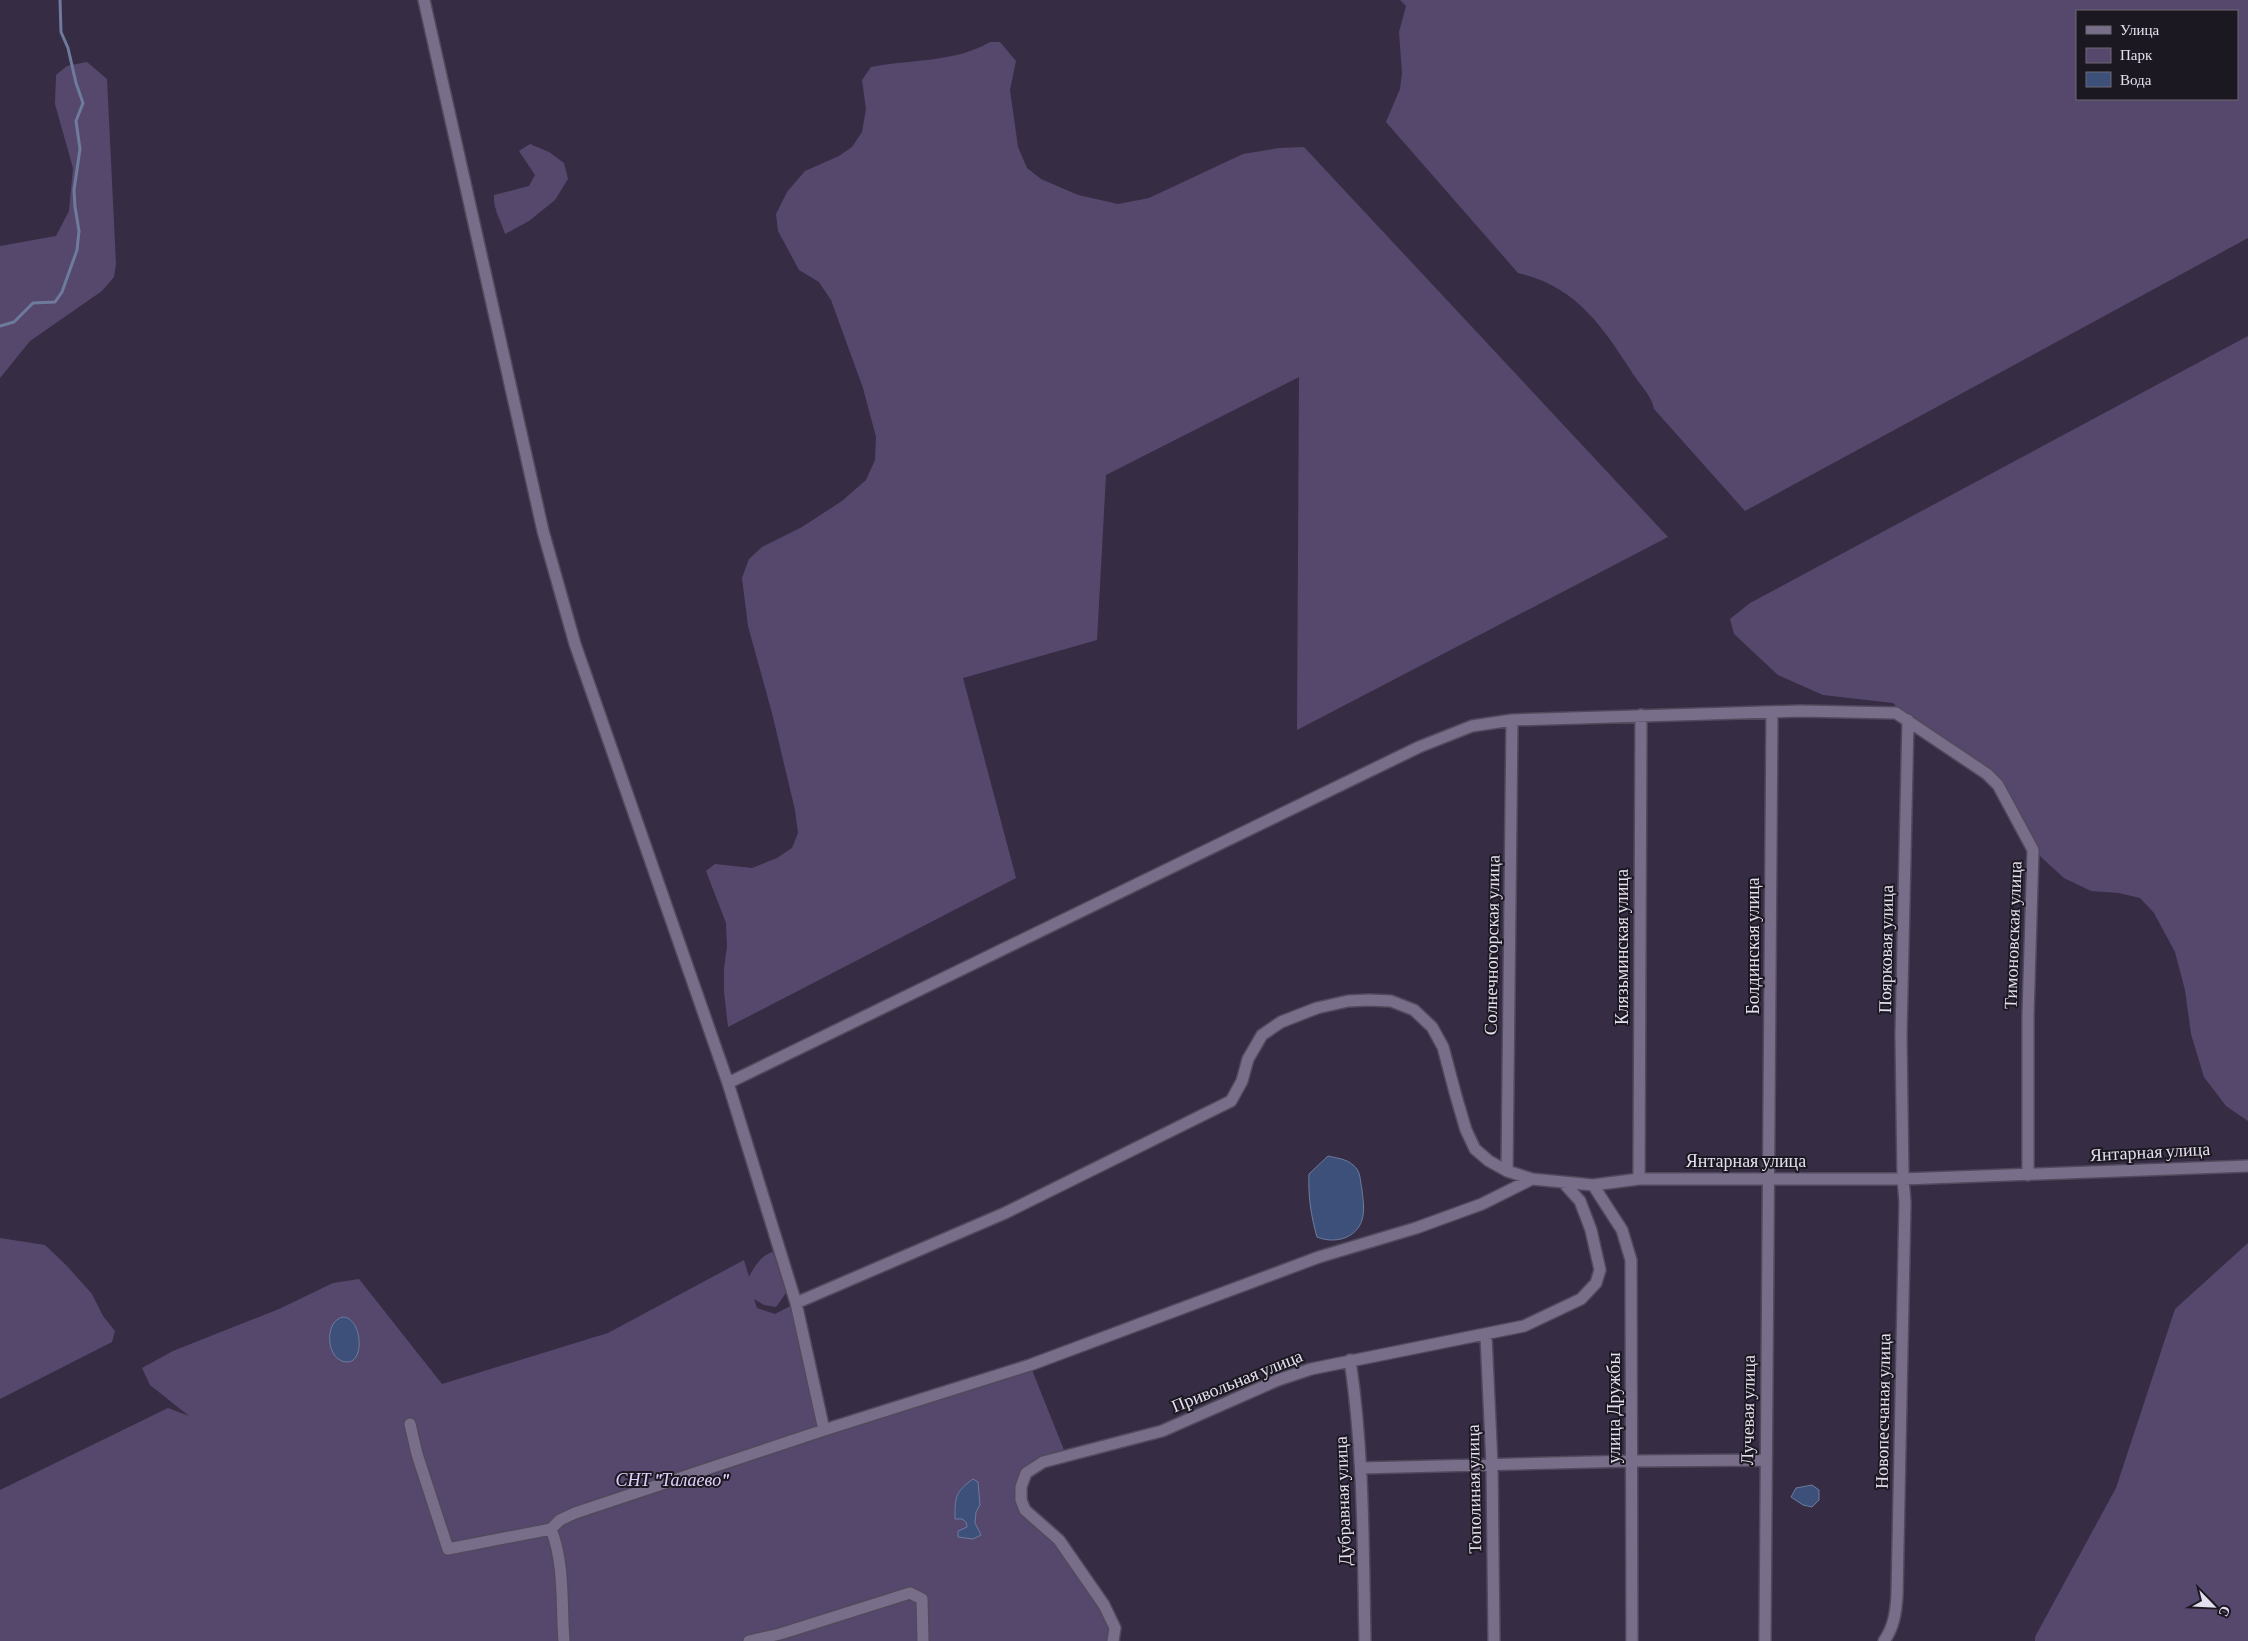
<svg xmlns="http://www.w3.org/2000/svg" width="2248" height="1641" viewBox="0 0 2248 1641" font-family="'Crimson Pro',serif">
<rect width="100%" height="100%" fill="#362d44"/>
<path fill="#56486c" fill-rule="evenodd" d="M 1400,0 L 2248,0 L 2248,238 L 1745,511 L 1654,409 C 1652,396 1641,386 1633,374 C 1603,327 1576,286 1518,273 L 1386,122 L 1400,89 L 1402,73 L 1399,32 L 1406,6 ZM 2077,11 L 2237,11 L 2237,99 L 2077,99 Z
M 990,42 L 1000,42 L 1016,61 L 1010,90 L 1018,147 L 1027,168 L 1041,179 L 1078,195 L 1118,204 L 1149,198 L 1243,154 L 1279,148 L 1304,147 L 1668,537 L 1297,730 L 1299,377 L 1106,475 L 1097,640 L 963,678 L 1016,878 L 728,1027 L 724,991 L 724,968 L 727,947 L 726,923 L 706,871 L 715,864 L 752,868 L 777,858 L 792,848 L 798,833 L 795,810 L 772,713 L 748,626 L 742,578 L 749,559 L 762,547 L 802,527 L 842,501 L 866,480 L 875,460 L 876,437 L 863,388 L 831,300 L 819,282 L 799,270 L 778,231 L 776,214 L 787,192 L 805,171 L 839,156 L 852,147 L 862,132 L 866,109 L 862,80 L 871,67 C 911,59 954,63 990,42 Z
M 87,62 L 107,79 L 116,264 L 114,277 L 102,291 L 30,341 L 0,378 L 0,246 L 56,236 L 69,211 L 73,168 L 55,104 L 56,75 L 67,66 Z
M 530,144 L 549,152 L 564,163 L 568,179 L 555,200 L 529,221 L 505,234 C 501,220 493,209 494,195 L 529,186 L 535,175 L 519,151 Z
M 2248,336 L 2248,1121 L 2226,1106 L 2204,1077 L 2191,1034 L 2185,990 L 2175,952 L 2154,913 L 2140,898 L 2119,893 L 2091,891 L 2064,878 L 2041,857 L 2021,820 L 1992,779 L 1910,721 L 1893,703 L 1823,695 L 1778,675 L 1734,634 L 1730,619 L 1750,603 Z
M 0,1238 L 45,1245 L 66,1265 L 92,1294 L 103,1316 L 115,1331 L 112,1342 L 0,1399 Z
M 2248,1243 L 2248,1641 L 2035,1641 L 2035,1637 L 2116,1488 L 2175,1309 Z
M 773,1252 L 786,1293 L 776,1307 L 764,1305 L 754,1299 L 757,1308 L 775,1314 L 796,1303 L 824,1429 L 1030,1365 L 1066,1455 L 1034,1466 L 1021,1500 L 1104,1605 L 1115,1636 L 1121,1641 L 0,1641 L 0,1490 L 168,1408 L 189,1416 L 150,1385 L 142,1368 L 173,1351 L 279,1309 L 333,1283 L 359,1279 L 442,1384 L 608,1333 L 744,1260 L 749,1277 C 754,1267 761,1255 773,1252 Z"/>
<path fill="#3c507a" stroke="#6e7b9d" d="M 1328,1156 C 1336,1158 1347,1159 1353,1165 C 1361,1171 1360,1180 1362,1190 C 1363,1200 1365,1210 1362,1220 C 1356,1239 1334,1244 1317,1237 C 1311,1216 1308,1196 1309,1174 Z
M 343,1317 C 362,1318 365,1361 348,1362 C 326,1363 323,1321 343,1317 Z
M 973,1479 L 978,1482 L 980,1505 L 976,1512 L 975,1523 L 981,1535 L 973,1539 L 958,1537 L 958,1531 L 967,1527 L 966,1522 L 962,1519 L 955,1519 C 955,1497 955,1492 973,1479 Z
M 1812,1485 L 1819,1490 L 1819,1500 L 1812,1507 L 1803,1505 L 1791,1497 L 1796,1488 Z"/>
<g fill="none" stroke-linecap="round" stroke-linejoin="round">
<path stroke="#6e7b9d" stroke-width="3" d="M 0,326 L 14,322 L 33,303 L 55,302 L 62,292 L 77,250 L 79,231 L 75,207 L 74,190 L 80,149 L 76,121 L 83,103 L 76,83 L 68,48 L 61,32 L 60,0"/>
<defs>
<path id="minor" d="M 424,0 L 543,531 L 575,644 L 728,1083 L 796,1303 L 824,1430
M 728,1083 L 1419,747 L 1472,726 L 1512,720 L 1800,711 L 1896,713 L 1987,774 L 1998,785 L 2033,850 L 2028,1015 L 2028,1175
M 1507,1171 L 1512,720
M 1639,1179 L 1641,715
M 1593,1185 L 1622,1230 L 1631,1260 L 1632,1641
M 796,1303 L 1005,1213 L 1231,1101 L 1242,1081 L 1248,1059 L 1262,1035 L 1281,1022 L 1317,1008 L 1348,1001 L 1369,1000 L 1391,1001 L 1414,1010 L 1432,1027 L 1443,1047 L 1456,1096 L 1466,1130 L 1475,1149 L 1489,1161 L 1507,1171 L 1532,1179 L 1593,1185 L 1639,1179 L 1903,1179 L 2248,1166
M 1486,1336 L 1492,1465 L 1494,1641
M 1350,1360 C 1364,1453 1363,1547 1365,1641
M 410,1424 L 417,1454 L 448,1549 L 551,1529 L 560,1520 L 575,1513 L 824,1430 L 1030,1365 L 1319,1257 L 1416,1228 L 1482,1204 L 1532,1179
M 1361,1468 L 1632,1461 L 1765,1460
M 551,1529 C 565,1565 561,1604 564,1641
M 749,1641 L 780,1634 L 910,1593 L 922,1599 L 923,1641
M 1113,1641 L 1115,1628 L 1104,1605 L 1059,1540 L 1025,1510 L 1021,1500 L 1021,1487 L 1026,1473 L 1043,1462 L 1162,1431 L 1278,1380 L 1311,1369 L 1524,1326 L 1581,1299 L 1596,1283 L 1600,1270 L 1591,1230 L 1580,1201 L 1563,1182
M 1765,1641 L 1772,712
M 1884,1641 C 1894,1627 1896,1612 1897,1595 L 1905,1202 L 1903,1179 L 1901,1035 L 1908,720"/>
</defs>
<use href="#minor" stroke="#514a5d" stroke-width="14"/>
<use href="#minor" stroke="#786e89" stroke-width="11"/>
</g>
<g text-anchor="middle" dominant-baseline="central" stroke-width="4" stroke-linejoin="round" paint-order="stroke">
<g font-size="18" fill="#e4dfee" stroke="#1c1822">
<text transform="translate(2013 935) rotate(-88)">Тимоновская улица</text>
<text transform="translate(1492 945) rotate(-89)">Солнечногорская улица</text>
<text transform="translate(1753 946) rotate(-90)">Болдинская улица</text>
<text transform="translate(1622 947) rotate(-90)">Клязьминская улица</text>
<text transform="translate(1886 949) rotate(-89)">Поярковая улица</text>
<text transform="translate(2150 1152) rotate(-3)">Янтарная улица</text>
<text x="1746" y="1161">Янтарная улица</text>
<text transform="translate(1237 1381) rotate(-22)">Привольная улица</text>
<text transform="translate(1614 1408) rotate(-90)">улица Дружбы</text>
<text transform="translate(1748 1410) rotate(-89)">Лучевая улица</text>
<text transform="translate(1883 1411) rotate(-89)">Новопесчаная улица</text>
<text transform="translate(1474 1489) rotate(-91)">Тополиная улица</text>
<text transform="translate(1343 1501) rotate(-92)">Дубравная улица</text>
</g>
<g font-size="18" font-style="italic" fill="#e1d0fd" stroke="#1c1822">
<text x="672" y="1480">СНТ "Талаево"</text>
</g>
</g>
<rect x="2076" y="10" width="162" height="90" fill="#1c1822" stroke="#6c6874"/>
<rect x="2086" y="26" width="25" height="8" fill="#786e89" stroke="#6c6874"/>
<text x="2120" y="35" font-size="15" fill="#e4dfee">Улица</text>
<rect x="2086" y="48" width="25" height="15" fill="#56486c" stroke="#6c6874"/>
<text x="2120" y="60" font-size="15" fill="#e4dfee">Парк</text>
<rect x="2086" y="72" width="25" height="15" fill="#3c507a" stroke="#6c6874"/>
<text x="2120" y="85" font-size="15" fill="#e4dfee">Вода</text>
<g transform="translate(2213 1606) rotate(114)" stroke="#1c1822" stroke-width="4" paint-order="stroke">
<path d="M0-4L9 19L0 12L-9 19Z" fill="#e4dfee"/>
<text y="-8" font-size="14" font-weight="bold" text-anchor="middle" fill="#e4dfee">С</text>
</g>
</svg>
